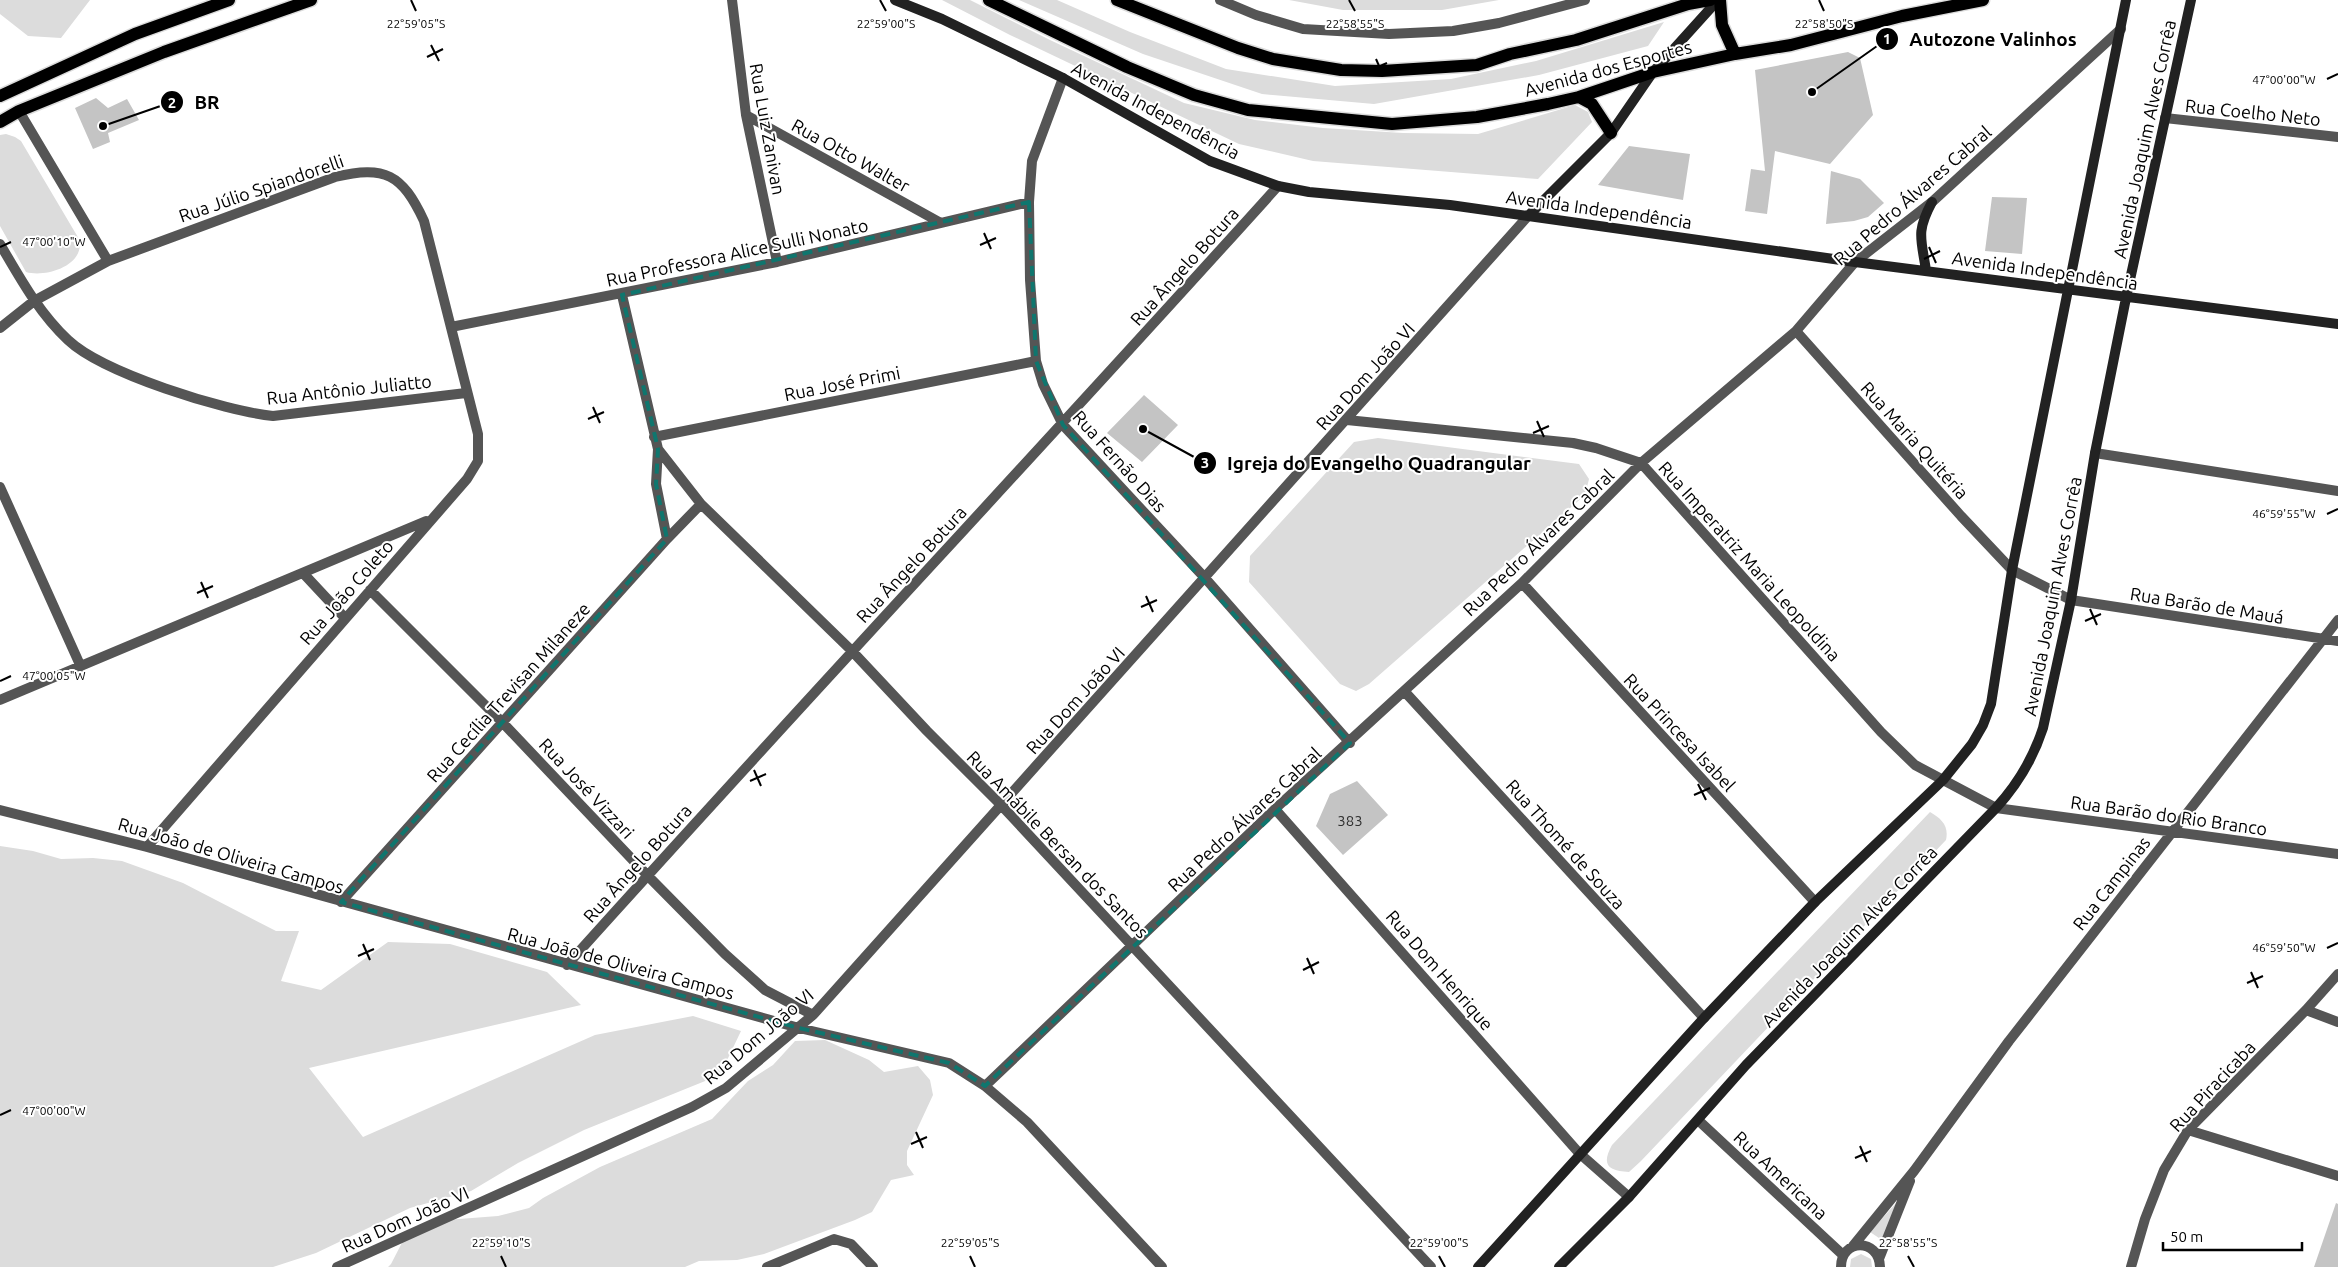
<svg xmlns="http://www.w3.org/2000/svg" width="2338" height="1267" viewBox="0 0 2338 1267" font-family="Ubuntu,sans-serif">
<rect width="100%" height="100%" fill="#fff"/>
<path fill="#dcdcdc" d="M 0,0 L 90,0 L 61,38 L 28,36 L 0,14 Z
M 942,0 L 970,0 L 1050,40 L 1184,103 L 1255,120 L 1323,128 L 1403,133 L 1478,134 L 1575,105 L 1588,112 L 1592,122 L 1538,179 L 1313,161 L 1239,144 L 1010,35 Z
M 1019,0 L 1057,0 L 1130,32 L 1226,69 L 1335,86 L 1451,79 L 1536,61 L 1664,22 L 1648,46 L 1539,75 L 1374,104 L 1262,94 L 1143,54 Z
M 1289,0 L 1499,0 L 1442,10 L 1343,10 Z
M 6,134 L 15,137 L 21,141 L 79,239 C 86,265 46,278 26,272 L 0,226 L 0,135 Z
M 1378,438 L 1579,464 L 1589,479 L 1585,495 L 1369,684 L 1356,691 L 1340,684 L 1249,582 L 1250,556 L 1354,442 Z
M 1930,812 C 1942,819 1949,826 1946,840 L 1641,1161 L 1629,1172 C 1608,1171 1601,1165 1612,1145 Z
M 0,846 L 33,851 L 61,859 L 93,858 L 122,861 L 183,883 L 276,931 L 299,931 L 281,981 L 321,990 L 388,942 L 450,944 L 547,972 L 581,1005 L 309,1068 L 363,1137 L 595,1035 L 693,1016 L 741,1031 L 720,1075 L 584,1130 L 518,1163 L 471,1191 L 410,1208 L 316,1253 L 273,1267 L 0,1267 Z
M 825,1040 L 869,1060 L 884,1072 L 918,1066 L 930,1080 L 933,1095 L 907,1151 L 907,1165 L 914,1175 L 891,1180 L 872,1212 L 855,1220 L 764,1254 L 737,1260 L 699,1261 L 685,1267 L 388,1267 L 391,1264 L 407,1233 L 446,1220 L 498,1216 L 529,1208 L 543,1198 L 600,1167 L 712,1119 L 748,1081 L 773,1065 L 795,1041 Z
M 1897,1202 L 1882,1240 L 1870,1232 Z
M 1861,1254 L 1871,1259 L 1872,1267 L 1850,1267 L 1851,1259 Z"/>
<path fill="#c4c4c4" d="M 1848,52 L 1860,58 L 1873,115 L 1830,164 L 1775,151 L 1767,214 L 1745,211 L 1751,169 L 1765,171 L 1755,70 Z
M 96,98 L 108,108 L 127,99 L 139,120 L 108,133 L 110,142 L 93,149 L 75,108 Z
M 1629,146 L 1690,154 L 1683,200 L 1598,185 Z
M 1831,171 L 1860,179 L 1884,203 L 1868,217 L 1854,221 L 1826,224 Z
M 1992,197 L 2027,198 L 2022,254 L 1985,251 Z
M 1144,395 L 1178,425 L 1142,462 L 1107,433 Z
M 1357,781 L 1388,815 L 1343,855 L 1316,826 L 1330,794 Z
M 2336,1203 L 2338,1204 L 2338,1267 L 2314,1267 Z"/>
<g fill="none" stroke-linecap="round" stroke-linejoin="round">
<defs>
<path id="primary" d="M 989,0 L 1127,67 L 1194,95 L 1248,110 L 1392,124 L 1477,117 L 1548,104 L 1579,97 L 1653,72 L 1735,54 L 1791,45 L 1902,16 L 1983,0
M 1117,0 L 1238,48 L 1273,59 L 1341,70 L 1382,71 L 1477,65 L 1510,54 L 1576,40 L 1688,4 L 1710,0
M 1720,0 L 1722,25 L 1735,54
M 0,96 L 135,34 L 229,0
M 1579,97 L 1592,104 L 1611,133
M 0,122 L 19,111 L 164,52 L 311,0"/>
</defs>
<use href="#primary" stroke="#dbdbdb" stroke-width="15"/>
<path stroke="#555" stroke-width="10" d="M 732,0 L 746,115 L 777,262
M 1220,0 L 1256,15 L 1303,29 L 1389,34 L 1453,31 L 1499,23 L 1585,0
M 1063,78 L 1032,161 L 1029,202 L 1030,280 L 1036,361 L 1043,384 L 1063,425 L 1205,578 L 1350,743
M 19,111 L 108,261
M 746,115 L 941,223
M 2165,118 L 2338,137
M 0,244 C 20,278 39,313 68,340 C 103,373 224,411 273,416 L 466,393
M 622,295 L 658,449 L 701,504 L 852,651 L 927,731 L 1002,806 L 1431,1267
M 451,327 L 777,262 L 1029,202
M 0,328 L 34,301 L 108,261 L 335,177 C 385,165 402,174 424,221 L 478,434 L 478,461 L 467,479 L 147,847
M 1796,331 L 1961,516 L 2012,570 L 2071,600 L 2338,641
M 1347,420 L 1573,443 L 1596,448 L 1641,463 L 1881,732 L 1915,765 L 1996,808 L 2338,854
M 654,437 L 1036,361
M 658,449 L 656,484 L 667,539
M 2095,453 L 2338,491
M 0,487 L 81,667
M 303,573 L 345,618
M 1522,583 L 1815,902
M 370,590 L 503,723 L 648,876 L 725,954 L 765,990 L 813,1015
M 1405,692 L 1704,1018
M 0,700 L 426,521
M 1275,809 L 1579,1153 L 1629,1197
M 0,810 L 147,847 L 799,1028 L 949,1063 L 985,1086 L 1027,1122 L 1162,1267
M 341,902 L 667,539 L 701,504
M 567,965 C 802,703 1043,447 1278,186
M 2306,1010 L 2338,1022
M 985,1086 L 1275,809 L 1522,583 L 1641,463 L 1796,331 L 1855,262 L 1932,202 L 2121,29
M 1698,1120 L 1843,1255
M 2188,1130 L 2338,1176
M 1853,1246 L 1914,1171 L 2009,1041 L 2338,620
M 1879,1259 L 1910,1181
M 337,1267 L 692,1107 L 726,1088 L 813,1015 L 1528,216
M 767,1267 L 834,1239 L 851,1244 L 873,1267
M 1841,1267 C 1841,1238 1879,1238 1880,1267
M 2131,1267 L 2145,1219 L 2164,1170 L 2188,1130 L 2306,1010 L 2338,974"/>
<path stroke="#222" stroke-width="10" d="M 895,0 L 942,19 L 1063,78 L 1210,161 L 1278,186 L 1309,192 L 1450,205 L 1855,262 L 2338,324
M 1528,216 L 1611,133 L 1653,72 L 1718,0
M 1926,270 C 1921,238 1916,232 1932,202
M 1478,1267 L 1704,1018 L 1815,902 L 1943,780 L 1972,744 L 1983,725 L 1991,704 L 2012,570 L 2126,0
M 1559,1267 L 1629,1197 L 1746,1065 L 1996,808 C 2018,784 2033,759 2043,728 L 2071,600 L 2095,453 L 2126,298 L 2191,0"/>
<use href="#primary" stroke="#000" stroke-width="12"/>
</g>
<path fill="none" stroke="#0f766e" stroke-width="4" stroke-dasharray="10 6" stroke-linejoin="round" d="M 1029,202 L 1036,361 L 1063,425 L 1350,743 L 985,1086 L 949,1063 L 799,1028 L 341,902 L 667,539 L 656,484 L 658,449 L 622,295 Z"/>
<path fill="none" stroke="#000" stroke-width="2" d="M 411,0 L 416,11M 880,0 L 886,11M 1349,0 L 1355,11M 1819,0 L 1824,11M 431,45 L 439,61M 427,57 L 443,49M 1376,59 L 1383,75M 1371,70 L 1387,63M 2327,79 L 2338,74M 984,233 L 991,249M 980,245 L 996,238M 0,247 L 11,242M 1929,247 L 1936,263M 1924,259 L 1940,251M 593,407 L 600,423M 588,419 L 604,412M 1537,421 L 1544,437M 1533,433 L 1549,426M 2327,514 L 2338,509M 201,582 L 208,598M 197,593 L 213,586M 1146,596 L 1153,612M 1141,607 L 1157,600M 2090,609 L 2097,625M 2085,621 L 2101,614M 0,681 L 11,676M 754,770 L 761,786M 750,781 L 766,774M 1698,784 L 1706,800M 1694,795 L 1710,788M 363,944 L 370,960M 2327,948 L 2338,943M 358,956 L 374,949M 1307,958 L 1314,974M 1303,970 L 1319,962M 2251,972 L 2258,988M 2247,983 L 2263,976M 0,1115 L 11,1110M 916,1132 L 923,1148M 911,1144 L 927,1137M 1860,1146 L 1867,1162M 1855,1158 L 1871,1151M 501,1256 L 506,1267M 970,1256 L 975,1267M 1439,1256 L 1445,1267M 1908,1256 L 1914,1267"/>
<g text-anchor="middle" dominant-baseline="central" stroke-width="4" stroke-linejoin="round" paint-order="stroke">
<g font-size="15" fill="#313131">
<text x="1350" y="820">383</text>
</g>
<g font-size="18" fill="#000" stroke="#fff">
<text transform="translate(1608 68) rotate(-15)">Avenida dos Esportes</text>
<text transform="translate(1156 110) rotate(28)">Avenida Independência</text>
<text transform="translate(2253 112) rotate(6)">Rua Coelho Neto</text>
<text transform="translate(768 129) rotate(80)">Rua Luiz Zanivan</text>
<text transform="translate(2144 139) rotate(-78)">Avenida Joaquim Alves Corrêa</text>
<text transform="translate(851 155) rotate(29)">Rua Otto Walter</text>
<text transform="translate(261 188) rotate(-19)">Rua Júlio Spiandorelli</text>
<text transform="translate(1912 195) rotate(-41)">Rua Pedro Álvares Cabral</text>
<text transform="translate(1599 209) rotate(8)">Avenida Independência</text>
<text transform="translate(737 252) rotate(-12)">Rua Professora Alice Sulli Nonato</text>
<text transform="translate(1184 266) rotate(-48)">Rua Ângelo Botura</text>
<text transform="translate(2045 270) rotate(8)">Avenida Independência</text>
<text transform="translate(1365 376) rotate(-48)">Rua Dom João VI</text>
<text transform="translate(842 383) rotate(-11)">Rua José Primi</text>
<text transform="translate(349 389) rotate(-6)">Rua Antônio Juliatto</text>
<text transform="translate(1915 440) rotate(48)">Rua Maria Quitéria</text>
<text transform="translate(1120 461) rotate(48)">Rua Fernão Dias</text>
<text transform="translate(1538 542) rotate(-44)">Rua Pedro Álvares Cabral</text>
<text transform="translate(1750 561) rotate(48)">Rua Imperatriz Maria Leopoldina</text>
<text transform="translate(911 564) rotate(-47)">Rua Ângelo Botura</text>
<text transform="translate(346 592) rotate(-49)">Rua João Coleto</text>
<text transform="translate(2052 596) rotate(-79)">Avenida Joaquim Alves Corrêa</text>
<text transform="translate(2207 605) rotate(9)">Rua Barão de Mauá</text>
<text transform="translate(508 692) rotate(-48)">Rua Cecília Trevisan Milaneze</text>
<text transform="translate(1075 700) rotate(-48)">Rua Dom João VI</text>
<text transform="translate(1680 732) rotate(47)">Rua Princesa Isabel</text>
<text transform="translate(587 788) rotate(47)">Rua José Vizzari</text>
<text transform="translate(2169 815) rotate(8)">Rua Barão do Rio Branco</text>
<text transform="translate(1244 819) rotate(-43)">Rua Pedro Álvares Cabral</text>
<text transform="translate(1058 844) rotate(46)">Rua Amábile Bersan dos Santos</text>
<text transform="translate(1566 844) rotate(48)">Rua Thomé de Souza</text>
<text transform="translate(231 855) rotate(16)">Rua João de Oliveira Campos</text>
<text transform="translate(637 863) rotate(-48)">Rua Ângelo Botura</text>
<text transform="translate(2111 883) rotate(-52)">Rua Campinas</text>
<text transform="translate(1849 936) rotate(-46)">Avenida Joaquim Alves Corrêa</text>
<text transform="translate(621 963) rotate(15)">Rua João de Oliveira Campos</text>
<text transform="translate(1440 970) rotate(49)">Rua Dom Henrique</text>
<text transform="translate(758 1036) rotate(-40)">Rua Dom João VI</text>
<text transform="translate(2212 1086) rotate(-47)">Rua Piracicaba</text>
<text transform="translate(1781 1175) rotate(43)">Rua Americana</text>
<text transform="translate(405 1219) rotate(-24)">Rua Dom João VI</text>
</g>
</g>
<g font-size="12" text-anchor="middle" fill="#000" stroke="#fff" stroke-width="4" stroke-linejoin="round" paint-order="stroke">
<text x="1824" y="28">22°58'50"S</text>
<text x="416" y="28">22°59'05"S</text>
<text x="886" y="28">22°59'00"S</text>
<text x="1355" y="28">22°58'55"S</text>
<text x="2284" y="84">47°00'00"W</text>
<text x="54" y="246">47°00'10"W</text>
<text x="2284" y="518">46°59'55"W</text>
<text x="54" y="680">47°00'05"W</text>
<text x="2284" y="952">46°59'50"W</text>
<text x="54" y="1115">47°00'00"W</text>
<text x="501" y="1247">22°59'10"S</text>
<text x="970" y="1247">22°59'05"S</text>
<text x="1439" y="1247">22°59'00"S</text>
<text x="1908" y="1247">22°58'55"S</text>
</g>
<path fill="none" stroke="#000" stroke-width="2" d="M1812 92L1887 39M103 126L172 102M1143 429L1205 463"/>
<g fill="#000" stroke="#fff" stroke-width="2">
<circle cx="1812" cy="92" r="5"/>
<circle cx="103" cy="126" r="5"/>
<circle cx="1143" cy="429" r="5"/>
<circle cx="1887" cy="39" r="12"/>
<circle cx="172" cy="102" r="12"/>
<circle cx="1205" cy="463" r="12"/>
</g>
<g font-size="15" text-anchor="middle" font-weight="bold" fill="#fff">
<text x="1887" y="44">1</text>
<text x="172" y="108">2</text>
<text x="1205" y="468">3</text>
</g>
<g font-size="19" text-anchor="middle" font-weight="bold" fill="#000" stroke="#fff" stroke-width="4" stroke-linejoin="round" paint-order="stroke">
<text x="1993" y="46">Autozone Valinhos</text>
<text x="207" y="109">BR</text>
<text x="1379" y="470">Igreja do Evangelho Quadrangular</text>
</g>
<path d="M2163 1242v8h139v-8" fill="none" stroke="#000000" stroke-width="2.5"/>
<text x="2170" y="1242" font-size="15" fill="#000000" stroke="#ffffff" stroke-width="4" paint-order="stroke">50 m</text>
</svg>
